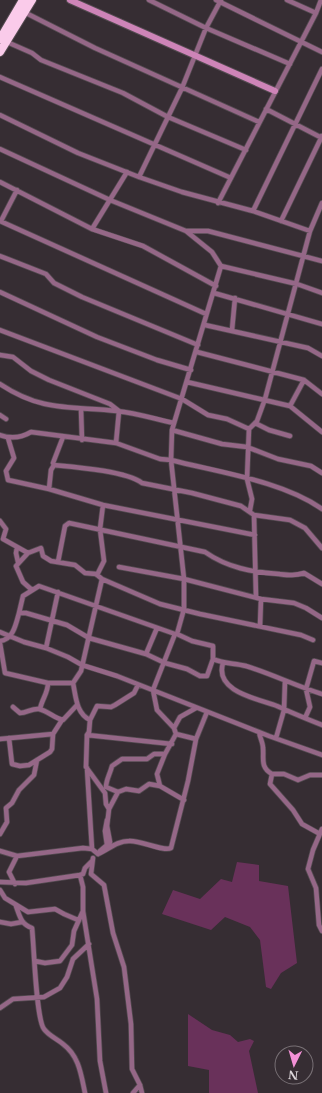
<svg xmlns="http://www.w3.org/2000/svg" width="322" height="1093" viewBox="0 0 322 1093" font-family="'Libre Baskerville',serif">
<rect width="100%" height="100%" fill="#362d33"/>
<path fill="#69315a" d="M 237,862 L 259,865 L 259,881 L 288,886 L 297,963 L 281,973 L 271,989 L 266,987 L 260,940 L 250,927 L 225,917 L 211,930 L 162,914 L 173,890 L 200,899 L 221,879 L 232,882 Z
M 188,1014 L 212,1030 L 230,1035 L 238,1042 L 250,1039 L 254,1041 L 249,1051 L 258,1093 L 209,1093 L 209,1070 L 188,1066 Z"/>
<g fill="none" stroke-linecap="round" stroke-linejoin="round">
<defs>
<path id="street" d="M 149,0 L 206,28 L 290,64
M 216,0 L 322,52
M 287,0 L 316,13
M 24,12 L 95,48 L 259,122
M 7,42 L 32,53 L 41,60 L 123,93 L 168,117 L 246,150
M 0,77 L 231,178
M 266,109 L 322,138
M 0,115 L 78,153 L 139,177 L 182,192 L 253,211 L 310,231
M 0,149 L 110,200 L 186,231 L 212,252 L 221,266 L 172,430 L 171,460 L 184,579 L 184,609 L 177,634 L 175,634 L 153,690 L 157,710 L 174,728 L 176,734 L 165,754 L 154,754 L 147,759 L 122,759 L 112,766 C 110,774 106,780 106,787 L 118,792 L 109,809
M 139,177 L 182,88 L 206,28 L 221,0
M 0,182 L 92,229 L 143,246 L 216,286
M 218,203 L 316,13 L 321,0
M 253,211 L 322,69
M 0,221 L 206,314
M 1,221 L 17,190
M 281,221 L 322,136
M 92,229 L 127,172
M 186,231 L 208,231 L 322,261
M 0,256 L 46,274 L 54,283 L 82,297 L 198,345
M 221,266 L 297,284 L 322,293
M 0,292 L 97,337 L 157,360 L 191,370
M 214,293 L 322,324
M 205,325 L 308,348 L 322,356
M 0,330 L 182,399 L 208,415 L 227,419 L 249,429
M 232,330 L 235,298
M 197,352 L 304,380 L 322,394
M 0,355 L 13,357 L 31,371 L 49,380 L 110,404 L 119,411
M 187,382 L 290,406 L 322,432
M 0,384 C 42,412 70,406 117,411 C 136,413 155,419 174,423
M 290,406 L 304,380
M 81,409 L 82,440
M 0,415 L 6,419
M 255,423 L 269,430 L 290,436
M 172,430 L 222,444 L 247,447 L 278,459 L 311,466 L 322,473
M 0,435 C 11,439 21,438 31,432 L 116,443 L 160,459 L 171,460 C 217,472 283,481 322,509
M 8,438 L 14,458 L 6,471 L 8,480 L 49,489 L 103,505 L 255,535
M 116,443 L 119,411
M 54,465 L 53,463 L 63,437
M 49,489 L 51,470 L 54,465 C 75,467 126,471 142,483 L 192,493 L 241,506 L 254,515 L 290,520 L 305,528 L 322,548
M 250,510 L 252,499 L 247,479 L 249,429 L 257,421 L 265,399 L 310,231 L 322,203
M 254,515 L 256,597
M 0,521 L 6,529 L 3,539 L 28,553
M 17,547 L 16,553 L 18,562
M 58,562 L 65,526 L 69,523 L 205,552 C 228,568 252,572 279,574 C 288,575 295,576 304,573 L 322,584
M 119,567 L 184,579 L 261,599 L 294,603 L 306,608 L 322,618
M 97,575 L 104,561 L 100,529 L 103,505
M 32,590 L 23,582 L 16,566 L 28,553 L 41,548 L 43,556 L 51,561 L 75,565 L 85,573 L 96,574 L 102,579 L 160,604 L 200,614 L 301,635 L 313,640
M 19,613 L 23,596 L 39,586 L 175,634
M 260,626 L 261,599
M 0,632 L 24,642 L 46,648 L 68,657 L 82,665 L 117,676 L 269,736 L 322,755
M 177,634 L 192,641 L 213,646 L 213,659 C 224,664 235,663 246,666 C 272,674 296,686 322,694
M 0,641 C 13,640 16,624 19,613 L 26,613 L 67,625 L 89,638 L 146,654 L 165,663 L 187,669 L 200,676 L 207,676 L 213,659
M 0,643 L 5,673 L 48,683 L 73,683 L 81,671 L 102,579
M 46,648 L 58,592
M 146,654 L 157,628
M 223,663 C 214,692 259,699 277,706 C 292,713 307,719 322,725
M 73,683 C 76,697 76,713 90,720
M 138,685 L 134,693 L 115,705 L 111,707 L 97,706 L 90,720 L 89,732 L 87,735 L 172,744
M 13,707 L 20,713 C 27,713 32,708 39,709 C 48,711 54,718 63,720 L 77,705
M 40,709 C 42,699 48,693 48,683
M 305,718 L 310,707 L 306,689 L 314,661 L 322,663
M 174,728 L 180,717 L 196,708
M 259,732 C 260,738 263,743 263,748 C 264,759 260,767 272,774 L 270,784 L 293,810 L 302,824 L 320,834
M 176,734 L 196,739
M 87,735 L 86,767 L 105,793 L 106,804 L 109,809 L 107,826 L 110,842 L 107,848
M 9,738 L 12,764 L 20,766 L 29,765 L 50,752 L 52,749 L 53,734 L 62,720
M 276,738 L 284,710 L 285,681
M 0,739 L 53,734
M 165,754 L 157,774 L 160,786 L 184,800
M 87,768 L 92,849
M 272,774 L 284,774 L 298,780 L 310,775 L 322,775
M 118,792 L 126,789 L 139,791 L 149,784 L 160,786
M 322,829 L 313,850 L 308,869 L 316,888 L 319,925 L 322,931
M 0,834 L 7,822 L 6,808 L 12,803 L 19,790 L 34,775 L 37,760
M 0,851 L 17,856 L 83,848 L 92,849 L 98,854
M 100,851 L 107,845 L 105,831 L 107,820
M 98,854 C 109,849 117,841 129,841 C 140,840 164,852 171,848 L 188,781 L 196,739 L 207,712
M 93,858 L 91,874 L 104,885 L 113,933 L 124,967 L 131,1024 L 132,1069 L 140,1085 L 142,1093
M 80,875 L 83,887 L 83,911 L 97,999 L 100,1061 L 106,1093
M 0,882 L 26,883 L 80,875 L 83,874 L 85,868 L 92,861
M 15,884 L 9,872 L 17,856
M 0,890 L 5,898 L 28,912 L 55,909 L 64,914 L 78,920
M 16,906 C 20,917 21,924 32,928 C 34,946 36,1019 44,1029 C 48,1035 57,1039 63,1044 C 79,1056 81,1074 85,1093
M 0,922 L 11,924 L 22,922
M 35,961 L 45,963 L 60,961 L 72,945 L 74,931 L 83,911
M 0,1008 L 13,999 L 44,997 L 60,988 L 67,977 L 73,959 L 89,944
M 133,1093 L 140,1085"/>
<path id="secondary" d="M 70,0 L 275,91"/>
<path id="highway" d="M 0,39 L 23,0
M 0,52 L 32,0"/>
</defs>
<use href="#street" stroke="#544b51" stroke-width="6"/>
<use href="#secondary" stroke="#544b51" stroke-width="8"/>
<use href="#highway" stroke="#544b51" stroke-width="10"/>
<use href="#street" stroke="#956787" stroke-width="4.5"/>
<use href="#secondary" stroke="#ce84b8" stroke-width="6"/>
<use href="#highway" stroke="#facbea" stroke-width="8"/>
</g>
<g transform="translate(294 1065) rotate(185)"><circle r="19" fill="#362d33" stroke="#787075"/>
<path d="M0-3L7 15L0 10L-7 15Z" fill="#f391d6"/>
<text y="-6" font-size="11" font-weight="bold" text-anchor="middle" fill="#dbd5d9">N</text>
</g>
</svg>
